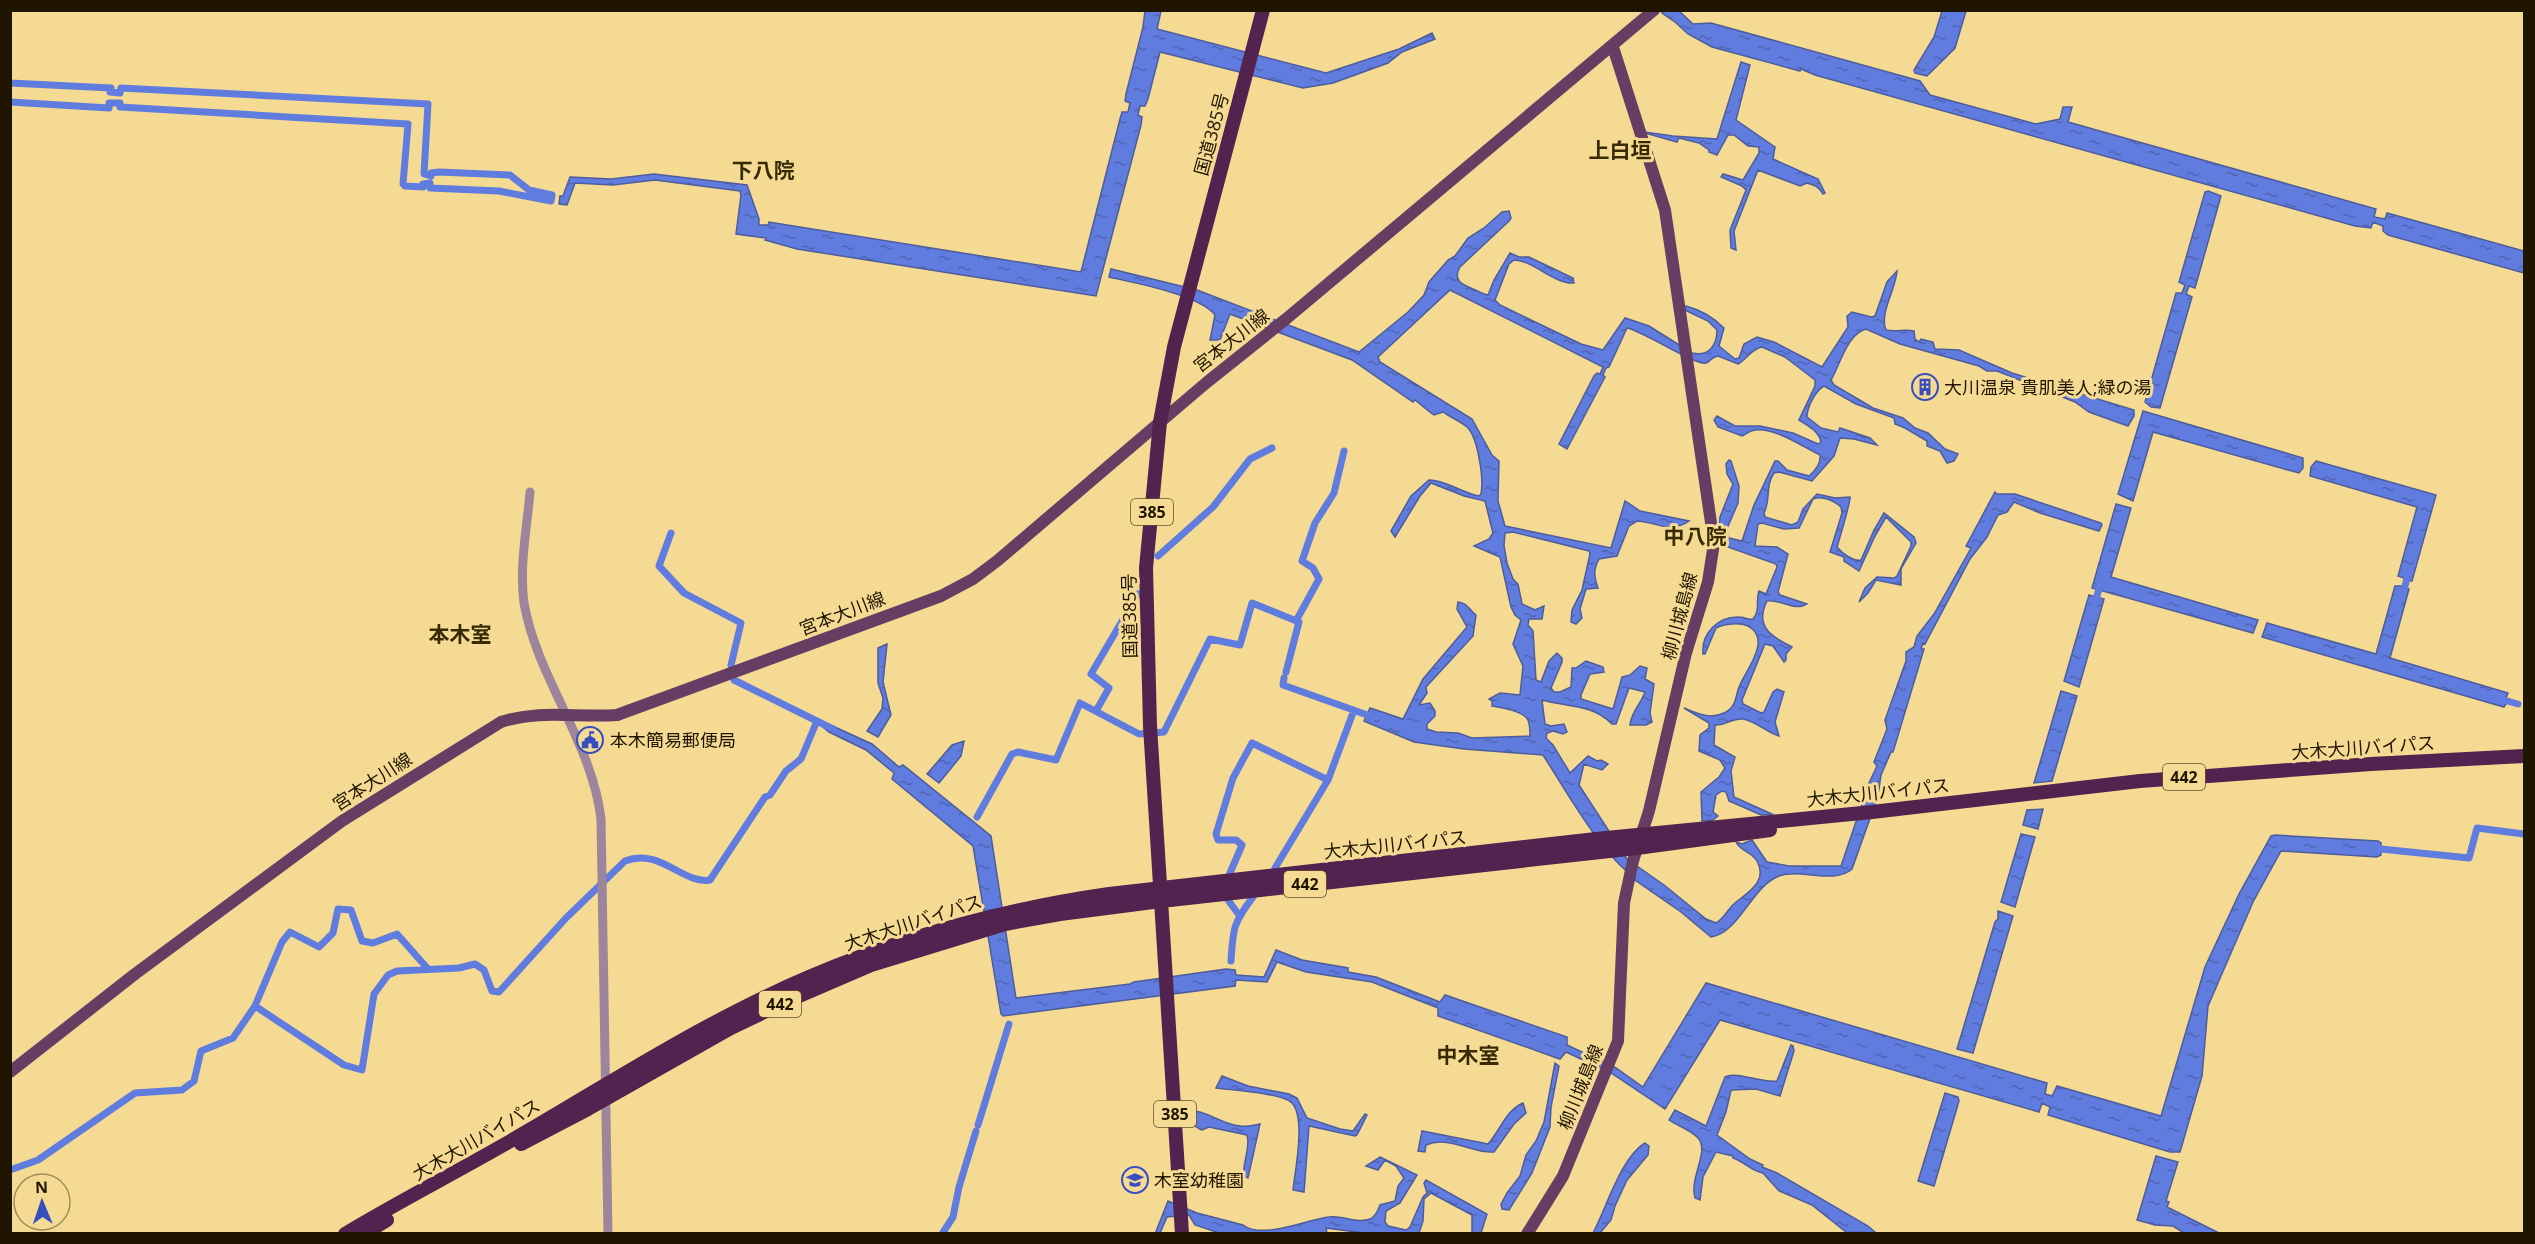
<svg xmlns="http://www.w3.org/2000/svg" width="2535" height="1244" viewBox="0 0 2535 1244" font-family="'Open Sans','Noto Sans JP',sans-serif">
<defs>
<pattern id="water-ripples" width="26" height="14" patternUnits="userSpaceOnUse" patternTransform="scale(1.5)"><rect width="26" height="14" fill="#607cdf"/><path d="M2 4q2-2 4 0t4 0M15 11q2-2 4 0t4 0" fill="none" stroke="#4f65b2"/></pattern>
</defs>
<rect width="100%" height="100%" fill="#f5da93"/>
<path fill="url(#water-ripples)" stroke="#4d5d9c" stroke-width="1.5" d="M 1662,10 L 1679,11 L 1693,24 L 1711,23 L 1920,81 L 1930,95 L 2036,124 L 2060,119 L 2063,107 L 2072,107 L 2068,122 L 2376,209 L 2374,217 L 2385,219 L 2387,213 L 2524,251 L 2524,273 L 2388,235 L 2383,231 L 2383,226 L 2373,222 L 2371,228 L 2355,226 L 1815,75 L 1801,69 L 1800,71 L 1712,47 L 1688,34 L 1675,22 L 1662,13 Z
M 1145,11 L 1161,11 L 1157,29 L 1326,73 L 1399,49 L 1432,33 L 1435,39 L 1402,52 L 1388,63 L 1333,83 L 1303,88 L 1160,52 L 1148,99 L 1145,106 L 1140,106 L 1138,115 L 1142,117 L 1141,125 L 1096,296 L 797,249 L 765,240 L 766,238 L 736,234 L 741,195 L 740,191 L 655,180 L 613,185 L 575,183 L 567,205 L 559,204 L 560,196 L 563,196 L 570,177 L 611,179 L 654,174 L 747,185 L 759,219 L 759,225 L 768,225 L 769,222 L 1081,272 L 1120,119 L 1122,112 L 1128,112 L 1130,103 L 1125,101 L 1126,94 L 1143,27 Z
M 1942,11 L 1966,11 L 1955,48 L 1927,76 L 1915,73 L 1914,70 L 1934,37 Z
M 1741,62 L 1750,65 L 1736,120 L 1775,147 L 1773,159 L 1818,179 L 1825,193 L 1823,194 C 1819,187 1815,185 1807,183 L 1800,186 L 1758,170 L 1734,231 L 1736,250 L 1731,248 L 1730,230 L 1746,190 L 1742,186 L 1721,177 L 1723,174 L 1743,180 L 1759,153 L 1759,147 L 1748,146 L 1734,135 L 1728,135 L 1717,155 L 1709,152 L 1709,150 L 1699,143 L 1679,138 L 1677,142 L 1645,133 L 1645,132 L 1673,136 L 1717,139 Z
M 2208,191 L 2221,196 L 2195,288 L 2189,286 L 2186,294 L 2192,297 L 2160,408 L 2151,407 L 2145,402 L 2176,293 L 2182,293 L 2185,285 L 2179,282 L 2205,192 Z
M 1509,211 L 1511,218 L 1509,221 L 1460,267 C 1452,281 1463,285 1473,289 C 1479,291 1482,294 1488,295 L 1494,280 L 1510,253 L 1519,257 L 1529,257 L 1573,278 L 1574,283 C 1553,284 1535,261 1514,260 L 1509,264 L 1495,300 L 1500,305 L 1581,344 L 1603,350 L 1625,318 L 1649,326 L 1692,353 C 1708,357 1717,346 1717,330 L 1708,321 L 1687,311 L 1684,309 L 1686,306 C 1701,310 1713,317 1724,328 L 1719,346 L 1735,359 L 1739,358 L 1744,344 L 1757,337 L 1774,342 L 1822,367 L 1848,327 L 1847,316 L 1852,312 L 1871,317 L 1875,316 L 1887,282 L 1897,271 C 1896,289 1879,313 1886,330 C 1896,332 1905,329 1914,331 L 1915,339 L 1919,342 L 1921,339 L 1933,342 L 1935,349 L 1959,350 L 2012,373 L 2134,410 L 2134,416 L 2128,426 L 2089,412 L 2075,402 L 1997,371 L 1987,371 L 1979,366 L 1900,344 L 1866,329 C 1847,334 1840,365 1831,380 L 1834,385 L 1873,408 L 1903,418 L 1915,428 L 1928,433 L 1945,449 L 1958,454 L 1954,461 L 1947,463 L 1940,451 L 1927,446 L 1927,441 L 1905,428 L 1895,424 L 1894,418 L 1856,404 L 1824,386 C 1816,390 1807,407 1807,417 L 1821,428 L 1838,432 L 1840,428 L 1870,438 L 1877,445 L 1854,439 L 1840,438 L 1834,456 L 1812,481 L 1779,472 L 1774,473 C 1765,486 1771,499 1764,513 L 1765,517 L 1792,525 L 1798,522 L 1803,509 L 1817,494 L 1835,498 L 1850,497 C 1850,504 1840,537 1837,547 C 1842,553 1853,562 1861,560 L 1874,530 L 1884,513 L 1914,537 L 1916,543 L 1901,569 L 1901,585 L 1876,580 L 1868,593 L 1859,602 L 1865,588 L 1877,577 L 1894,578 L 1897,576 L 1911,546 L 1911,542 L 1886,517 L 1875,536 L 1859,571 L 1844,561 L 1844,557 L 1830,552 L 1842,513 L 1841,507 C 1835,501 1822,495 1813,499 L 1799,528 L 1784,529 L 1762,523 L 1758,524 L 1755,546 L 1777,547 L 1788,554 L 1778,592 L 1780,595 L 1807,604 C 1795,612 1781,599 1767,601 C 1754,627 1772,637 1792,647 L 1786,654 L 1786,660 L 1784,662 L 1773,646 L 1765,644 L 1742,700 L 1743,704 L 1761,713 L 1764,712 L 1773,692 L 1777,689 L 1784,692 L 1775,722 L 1779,736 C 1767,733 1756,721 1743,719 C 1732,718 1725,726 1715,725 L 1714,745 L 1735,757 L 1731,771 L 1734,797 L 1772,814 L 1761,815 L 1729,801 L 1726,792 L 1722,791 L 1716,795 L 1713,812 L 1718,816 L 1713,820 L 1702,821 L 1701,792 L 1719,777 L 1725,768 L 1720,760 L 1699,751 L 1700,735 L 1709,728 L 1709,723 L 1684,708 C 1697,713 1710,720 1724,713 C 1736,708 1735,698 1739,687 C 1745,671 1773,639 1748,626 C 1739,622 1724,624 1716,628 L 1705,654 L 1703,654 C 1701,634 1718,616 1739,617 C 1745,617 1747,620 1753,619 C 1761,609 1755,601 1759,591 L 1766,594 L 1777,567 L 1776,564 L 1725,546 L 1719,528 L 1720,517 L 1733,484 L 1727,474 L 1726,464 L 1729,460 L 1731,461 L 1739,486 L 1738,503 L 1726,531 L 1729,538 L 1742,541 L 1754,505 L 1775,461 L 1778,461 L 1787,470 L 1809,476 C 1815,471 1821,463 1820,455 C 1801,446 1777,428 1755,430 C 1749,431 1746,434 1742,436 L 1718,427 L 1714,420 L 1717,416 L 1735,426 L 1760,426 L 1793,433 L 1818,444 L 1821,442 C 1819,431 1807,425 1799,420 L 1815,386 L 1815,380 L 1785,357 L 1762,347 C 1751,349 1747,359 1738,364 L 1718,356 C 1711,357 1711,361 1706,363 C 1696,366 1643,331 1627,328 L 1609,367 L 1606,368 L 1603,375 L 1605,377 L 1567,449 L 1559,444 L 1594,376 L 1597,373 L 1600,374 L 1603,367 L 1450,290 L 1378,357 L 1380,362 L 1472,419 L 1492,455 L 1499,461 L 1498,501 L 1505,526 L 1611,548 L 1625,501 L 1640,511 L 1689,521 C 1671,534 1656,522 1637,521 L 1629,526 L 1617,556 L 1599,559 C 1593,569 1594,577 1598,588 L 1586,589 L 1580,609 L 1582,618 L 1576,624 L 1571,622 L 1572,610 L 1582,590 L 1590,554 L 1589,551 L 1513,532 L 1505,533 L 1504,546 L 1507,563 L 1513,579 L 1518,584 L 1522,604 L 1535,610 L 1544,606 L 1542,619 L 1529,619 L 1528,625 L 1533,631 L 1536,680 L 1541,682 L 1549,661 L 1557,653 L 1562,658 L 1562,662 L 1551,688 L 1554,692 L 1560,692 L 1571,687 L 1572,668 L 1576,668 L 1586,661 L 1603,667 L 1604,672 L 1590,674 L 1581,695 L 1581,699 L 1613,709 L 1622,677 L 1630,675 L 1640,666 L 1647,668 L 1645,679 L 1654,684 L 1650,713 L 1652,722 L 1646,725 L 1630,725 C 1631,712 1641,704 1645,692 L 1629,688 L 1616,724 L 1612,724 C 1593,704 1567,707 1542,700 L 1545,724 L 1551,726 L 1564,724 L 1567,732 L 1563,734 L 1553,731 L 1547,733 L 1546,738 L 1553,745 L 1570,773 L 1588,756 L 1597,761 L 1601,760 L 1608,764 L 1602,770 L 1584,764 L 1579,785 L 1627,859 L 1664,885 L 1706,919 L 1716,923 C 1725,918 1728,908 1736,902 C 1749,892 1768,881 1757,861 C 1752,852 1740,851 1736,842 L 1742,844 L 1752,840 L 1767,862 L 1789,866 L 1841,866 L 1862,804 L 1861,800 L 1877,766 L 1874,762 L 1887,729 L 1885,720 L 1906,661 L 1906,652 L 1914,647 L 1917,636 L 1934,614 L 1971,548 L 1966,546 L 1995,492 L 1997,494 L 2015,494 L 2101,523 L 2102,525 L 2099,531 L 2040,513 L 2014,502 L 2007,512 L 1998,515 L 1987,537 L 1970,559 L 1925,644 L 1923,643 L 1921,649 L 1924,649 L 1893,752 L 1891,752 L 1881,775 L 1878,796 L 1852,869 C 1834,885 1801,868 1779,876 C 1752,886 1739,933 1711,937 L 1681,912 L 1635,880 L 1635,878 C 1602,855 1566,791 1543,755 L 1464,749 L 1414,742 L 1364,721 L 1370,708 L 1403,719 L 1423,679 L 1467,627 L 1457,609 L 1458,602 C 1468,603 1469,610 1476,615 L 1473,636 L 1426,687 L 1427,693 L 1419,705 L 1430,703 L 1435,711 L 1435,716 L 1427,724 L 1427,729 L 1436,732 L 1458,733 L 1472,738 L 1530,736 C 1530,731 1530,725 1528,720 C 1525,712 1501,707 1492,706 L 1492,701 L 1489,699 L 1500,693 L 1520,695 L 1523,666 L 1513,644 L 1521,620 L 1515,615 L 1511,607 L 1500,557 L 1474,546 L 1489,539 L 1493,533 L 1485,501 L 1464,496 L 1431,483 L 1420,496 L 1395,537 L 1391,531 L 1411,496 L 1429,480 C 1446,480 1462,493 1479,496 L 1481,494 C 1484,479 1478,439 1468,428 C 1461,421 1451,418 1443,412 L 1434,415 L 1431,413 L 1415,400 L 1413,402 L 1352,360 L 1230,314 L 1220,340 L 1210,340 L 1215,315 C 1200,295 1135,283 1109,277 L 1111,269 L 1197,290 L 1359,352 L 1408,312 L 1424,295 L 1429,282 L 1448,260 L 1455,256 L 1468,238 L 1484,228 L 1502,212 Z
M 2143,411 L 2303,458 L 2303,468 L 2299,473 L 2153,432 L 2133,501 L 2118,494 Z
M 2316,461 L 2436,495 L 2412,581 L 2404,580 L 2404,578 L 2398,576 L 2417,507 L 2310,476 L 2311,467 Z
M 2116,504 L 2131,508 L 2111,577 L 2258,620 L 2253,633 L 2092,588 Z
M 2395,586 L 2404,586 L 2409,589 L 2390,658 L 2508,693 L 2506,698 L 2509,699 L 2504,707 L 2262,637 L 2267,623 L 2376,654 Z
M 2089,595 L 2104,599 L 2079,687 L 2064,681 Z
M 887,644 L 883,682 L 891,715 L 878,737 L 867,731 L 882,709 L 883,698 L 878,683 L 878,648 Z
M 2061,691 L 2077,696 L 2052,781 L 2034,783 Z
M 826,723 L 872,744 L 899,767 L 903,765 L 991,836 L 1016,998 L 1130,984 L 1134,982 L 1226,969 L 1235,970 L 1236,975 L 1264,977 L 1276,950 L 1302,960 L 1348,968 L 1348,972 L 1376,977 L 1440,1002 L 1445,995 L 1567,1037 L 1567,1045 L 1616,1068 L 1643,1087 L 1706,983 L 2047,1083 L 2045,1094 L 2052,1096 L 2057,1086 L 2161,1116 L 2205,967 L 2239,894 L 2271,836 L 2275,835 L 2378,841 L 2381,843 L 2381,855 L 2377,857 L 2281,851 L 2253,902 L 2208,1006 L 2202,1076 L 2180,1152 L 2170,1152 L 2048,1115 L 2050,1107 L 2042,1103 L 2039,1112 L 1720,1020 L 1665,1109 L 1611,1073 L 1566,1052 L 1560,1059 L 1438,1016 L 1438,1008 L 1372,982 L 1306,972 L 1277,962 L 1267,982 L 1236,980 L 1235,986 L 1003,1016 L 1001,1014 L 973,846 L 892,779 L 894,773 L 866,750 L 829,732 L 824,728 Z
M 964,741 L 961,756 L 939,783 L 927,774 L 952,745 Z
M 2043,809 L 2038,829 L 2023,825 L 2027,810 Z
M 2021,834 L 2035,837 L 2015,907 L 2001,902 Z
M 1998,911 L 2013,916 L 1973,1053 L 1957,1049 L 1995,922 L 1998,919 Z
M 1791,1045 L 1793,1046 L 1794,1051 L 1780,1096 L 1756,1089 L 1731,1090 L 1726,1112 L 1717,1135 L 1750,1159 L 1763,1165 L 1762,1167 L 1777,1173 L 1868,1226 L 1876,1233 L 1846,1232 L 1812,1205 L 1779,1191 L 1763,1173 C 1751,1171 1745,1162 1733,1158 L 1733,1156 L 1716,1152 L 1703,1177 L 1700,1200 L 1695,1198 C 1689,1178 1710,1151 1698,1138 C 1691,1130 1678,1126 1669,1120 L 1675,1110 L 1706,1126 L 1725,1077 C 1736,1071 1762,1083 1777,1081 Z
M 1555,1063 L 1559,1066 L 1551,1107 L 1550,1127 L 1532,1173 L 1509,1210 L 1502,1209 L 1501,1204 L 1507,1193 L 1520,1176 L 1526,1155 L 1536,1141 L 1544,1122 Z
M 1222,1076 L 1248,1086 L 1289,1094 L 1297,1098 L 1307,1118 L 1340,1129 L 1353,1131 L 1365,1114 L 1367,1115 L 1357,1135 L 1355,1136 L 1309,1126 L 1304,1192 L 1293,1190 C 1295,1171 1306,1118 1292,1103 C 1283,1093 1231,1090 1216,1088 Z
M 1945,1093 L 1958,1097 L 1959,1101 L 1934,1186 L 1918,1181 Z
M 1523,1103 L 1526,1113 L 1514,1124 L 1494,1152 C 1473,1154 1449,1135 1426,1145 L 1425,1152 L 1418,1151 L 1422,1131 L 1488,1144 C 1500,1131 1506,1110 1523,1103 Z
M 1188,1110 C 1209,1111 1221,1124 1240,1126 C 1246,1127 1254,1125 1260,1124 L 1248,1178 L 1244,1176 C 1242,1162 1251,1149 1247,1135 L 1209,1127 L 1202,1130 C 1193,1126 1188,1121 1188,1110 Z
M 1645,1143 L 1649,1146 L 1648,1155 L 1627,1180 L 1615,1206 L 1611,1220 L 1600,1233 L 1593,1233 C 1606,1209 1621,1157 1645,1143 Z
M 2156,1156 L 2178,1162 L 2166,1201 L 2169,1202 L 2167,1207 L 2219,1233 L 2184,1233 L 2173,1226 L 2155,1225 L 2137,1220 Z
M 1380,1157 L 1417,1175 L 1400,1203 L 1386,1211 L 1385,1222 L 1388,1226 L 1406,1230 L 1410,1227 L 1423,1197 L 1427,1193 L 1424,1183 L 1426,1180 L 1487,1214 L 1481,1233 L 1472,1233 L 1472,1215 L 1431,1193 L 1424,1199 L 1423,1221 L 1419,1233 L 1371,1234 L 1326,1228 L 1327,1233 L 1219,1233 L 1195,1225 L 1189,1215 L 1167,1217 L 1160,1233 L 1155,1234 L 1168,1201 L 1197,1213 L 1243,1225 C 1263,1240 1308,1219 1329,1217 C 1343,1215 1357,1224 1370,1219 C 1376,1217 1378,1210 1380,1205 L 1395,1201 L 1398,1186 L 1404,1178 L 1396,1166 L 1385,1160 L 1378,1170 L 1366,1166 Z"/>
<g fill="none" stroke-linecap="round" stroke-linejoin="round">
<path stroke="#607cdf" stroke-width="7" d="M 10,83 L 111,88 L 110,92 L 120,93 L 121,88 L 428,104 L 424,174 L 431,176 L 431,173 L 439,172 L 510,175 L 529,190 L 552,195 L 551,201 L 499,191 L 430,188 L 430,183 L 423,184 L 423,187 L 405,186 L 403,184 L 408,124 L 120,107 L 120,103 L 109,103 L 109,108 L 10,102
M 671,533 L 659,566 L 684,593 L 741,623 L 731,665 L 734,680 L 833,729
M 1158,556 L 1213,507 L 1250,459 L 1272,448
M 2402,596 L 2409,572
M 2094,606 L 2101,582
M 1296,621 L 1319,579 L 1313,568 L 1302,561 L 1315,523 L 1334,493 L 1344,451
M 1284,678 L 1283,685 L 1373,717
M 2500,699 L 2518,704
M 1096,711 L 1109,688 L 1091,674 L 1138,594
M 977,817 L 1012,754 L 1018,752 L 1056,760 L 1080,703 L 1139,734 L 1164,732 L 1210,639 L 1240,645 L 1252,603 L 1299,622 L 1286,672
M 2371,848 L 2469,858 L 2477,828 L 2524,834
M 1275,868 L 1328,780 L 1354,710
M 1230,873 L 1242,845 L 1236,840 L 1218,840 L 1216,834 L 1233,778 L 1252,743 L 1328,780
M 1228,900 L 1239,915
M 1231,961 C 1233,929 1233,923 1253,897
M 255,1006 L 344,1065 L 362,1070 L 374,994 L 388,975 L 397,971 L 459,968 L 475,964 L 484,970 L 492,991 L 499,992 L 566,918 L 625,861 C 659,847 684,885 710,880 L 765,797 L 770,795 L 786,771 L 801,759 L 817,721
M 978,1125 L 1009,1024
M 10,1170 L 38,1160 L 135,1093 L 182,1090 L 194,1081 L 201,1051 L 233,1038 L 255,1006 L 282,942 L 290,932 L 319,947 L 333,933 L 338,909 L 351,910 L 362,941 L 373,943 L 397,934 L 428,969
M 942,1234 L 953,1217 L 959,1187 L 976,1131"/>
<path stroke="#9d859b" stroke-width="9" d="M 530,492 C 527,528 519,567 524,603 C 537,678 592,742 601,819 L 608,1234"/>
<path stroke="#663d63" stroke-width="12" d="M 10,1072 L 135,974 L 342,821 L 501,722 C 540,709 578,718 617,715 L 941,596 L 973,579 L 997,561 L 1206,383 L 1286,319 L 1654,10
M 1527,1234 L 1563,1176 L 1618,1041 L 1624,903 L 1633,861 L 1649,811 L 1686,653 L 1708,582 L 1714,543 L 1665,210 L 1613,47"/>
<path stroke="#52234f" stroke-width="14" d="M 521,1144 L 588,1109 L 731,1028 L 785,1002 L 871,965 L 1005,924 L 1060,914 L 1161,901 L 1637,848 L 1770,830
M 345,1234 C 398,1202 453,1174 507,1143 C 606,1086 703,1022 809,977 C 905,936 1005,909 1109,894 L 1596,839 L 1872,812 L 2140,781 L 2371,764 L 2524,756
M 364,1234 L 387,1220
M 1182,1234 L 1150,726 L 1146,568 L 1160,422 L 1174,347 L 1263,10"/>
</g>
<defs>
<symbol id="building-ring" viewBox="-11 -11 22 22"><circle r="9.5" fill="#f5da93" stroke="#374ec0" stroke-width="1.5"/><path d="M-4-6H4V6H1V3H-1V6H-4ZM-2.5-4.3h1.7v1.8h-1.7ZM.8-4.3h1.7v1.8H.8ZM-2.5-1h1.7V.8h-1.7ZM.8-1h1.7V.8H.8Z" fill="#374ec0"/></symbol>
<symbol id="civic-ring" viewBox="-11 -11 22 22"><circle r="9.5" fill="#f5da93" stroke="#374ec0" stroke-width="1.5"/><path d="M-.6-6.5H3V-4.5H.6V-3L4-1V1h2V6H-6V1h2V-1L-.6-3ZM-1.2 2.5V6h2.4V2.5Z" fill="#374ec0"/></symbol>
<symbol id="school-ring" viewBox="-11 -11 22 22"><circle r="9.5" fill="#f5da93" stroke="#374ec0" stroke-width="1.5"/><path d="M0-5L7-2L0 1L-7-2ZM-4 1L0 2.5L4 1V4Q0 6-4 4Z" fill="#374ec0"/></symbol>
</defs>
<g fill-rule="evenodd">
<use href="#building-ring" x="1910" y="372" width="30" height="30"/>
<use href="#civic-ring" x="575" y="725" width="30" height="30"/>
<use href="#school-ring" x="1120" y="1165" width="30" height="30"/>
</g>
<g text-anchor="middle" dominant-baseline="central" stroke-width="6" stroke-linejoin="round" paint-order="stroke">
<g fill="#f5da93" stroke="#60512c" stroke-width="1.5">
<rect x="1131" y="499" width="42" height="26" rx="4.5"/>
<rect x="2163" y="764" width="42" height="26" rx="4.5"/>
<rect x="1284" y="871" width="42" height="26" rx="4.5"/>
<rect x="759" y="991" width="42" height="26" rx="4.5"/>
<rect x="1154" y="1101" width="42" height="26" rx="4.5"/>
</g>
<g font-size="16" font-weight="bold" fill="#201600">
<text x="1152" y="512">385</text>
<text x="2184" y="777">442</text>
<text x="1305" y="884">442</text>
<text x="780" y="1004">442</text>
<text x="1175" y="1114">385</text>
</g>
<g font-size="18" fill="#201600" stroke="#f5da93">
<text transform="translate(1211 134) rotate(-75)">国道385号</text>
<text transform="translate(1231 340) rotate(-38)">宮本大川線</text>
<text transform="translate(842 613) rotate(-21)">宮本大川線</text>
<text transform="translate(1129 616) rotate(-91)">国道385号</text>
<text transform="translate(1679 616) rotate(-75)">柳川城島線</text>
<text transform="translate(2363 747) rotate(-4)">大木大川バイパス</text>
<text transform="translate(372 781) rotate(-33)">宮本大川線</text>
<text transform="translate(1878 792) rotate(-6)">大木大川バイパス</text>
<text transform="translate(1395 844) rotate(-6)">大木大川バイパス</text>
<text transform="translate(913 922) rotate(-18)">大木大川バイパス</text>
<text transform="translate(1580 1087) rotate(-68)">柳川城島線</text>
<text transform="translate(476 1139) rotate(-30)">大木大川バイパス</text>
</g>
<g font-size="18" fill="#201600" stroke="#f5da93" text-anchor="start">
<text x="1944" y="387">大川温泉 貴肌美人;緑の湯</text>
<text x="610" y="740">本木簡易郵便局</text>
<text x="1154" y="1180">木室幼稚園</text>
</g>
<g font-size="21" font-weight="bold" fill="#382b04" stroke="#f5da93">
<text x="1620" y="150">上白垣</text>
<text x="763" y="170">下八院</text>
<text x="1695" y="536">中八院</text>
<text x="460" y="634">本木室</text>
<text x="1468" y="1055">中木室</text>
</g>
</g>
<rect width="2535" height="1244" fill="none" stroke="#201600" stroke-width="24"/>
<g transform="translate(42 1202) rotate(358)"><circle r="28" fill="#f5da93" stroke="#a08c58" stroke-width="1.5"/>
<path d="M0-4.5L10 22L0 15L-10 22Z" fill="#374ec0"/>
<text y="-9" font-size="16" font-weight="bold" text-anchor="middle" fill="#201600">N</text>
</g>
</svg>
